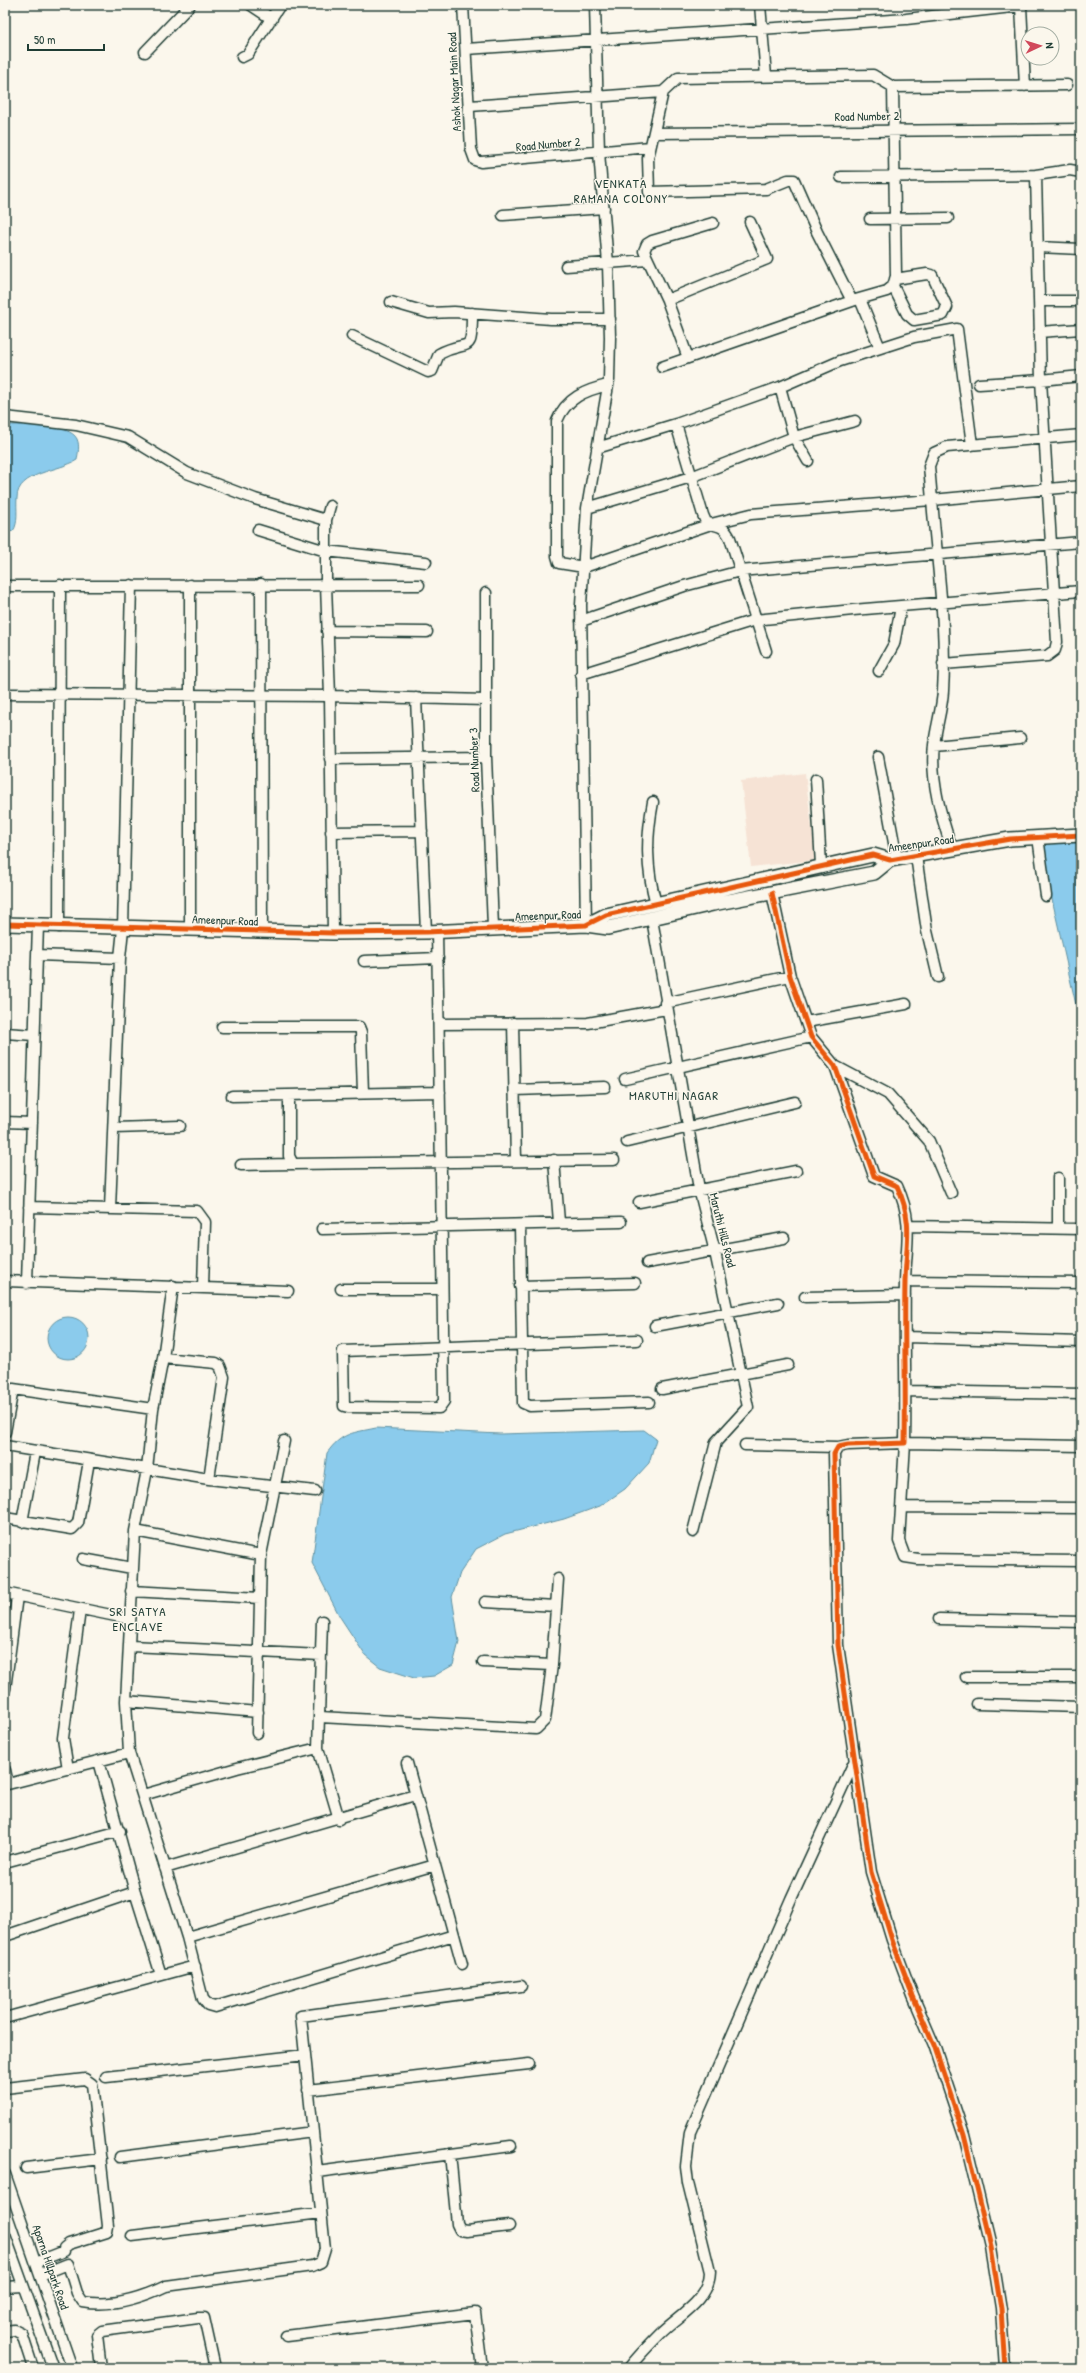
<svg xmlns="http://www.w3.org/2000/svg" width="1086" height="2373" viewBox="0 0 1086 2373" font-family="'Patrick Hand',sans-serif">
<rect width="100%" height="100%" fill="#fbf7ec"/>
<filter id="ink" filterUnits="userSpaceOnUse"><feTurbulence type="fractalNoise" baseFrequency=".025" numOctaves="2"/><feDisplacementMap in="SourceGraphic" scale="8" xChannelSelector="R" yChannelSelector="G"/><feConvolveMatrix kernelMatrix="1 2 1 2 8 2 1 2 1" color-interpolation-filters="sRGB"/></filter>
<g filter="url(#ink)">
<path fill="#f6e3d5" d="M 805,773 L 816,860 L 751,867 L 741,781 Z"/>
<path fill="#8bcbec" stroke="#6092a2" d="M 5,425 C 21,425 70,423 77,439 C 80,446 78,453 77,460 C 60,471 17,472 17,498 C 16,508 19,523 13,531 L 7,533 Z
M 1081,836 L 1081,1027 L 1038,837 Z
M47 1338a21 21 0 1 1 42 0a21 21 0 1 1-42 0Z
M 376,1428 L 500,1434 L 644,1430 L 656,1439 L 649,1463 L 625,1489 L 600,1506 L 564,1519 L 505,1534 L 476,1549 L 460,1573 L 452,1597 L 459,1642 L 453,1665 L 434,1676 L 414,1678 L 380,1667 L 365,1655 L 340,1617 L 312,1563 L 327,1453 C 342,1432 353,1433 376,1428 Z"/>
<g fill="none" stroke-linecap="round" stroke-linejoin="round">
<defs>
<path id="street" d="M 251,5 L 272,19
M 463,5 L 471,149 L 475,160 L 481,162 L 650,147
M 760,5 L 766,76
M 466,49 L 906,19 L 1021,6 L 1025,86
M 145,52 L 190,5
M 242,57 L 248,54 L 280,5
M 663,92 L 648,158 L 649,192 L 766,189 L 788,180 L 794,180 L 817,232 L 852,301
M 470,106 L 663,92 L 678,78 L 873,75 L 893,87 L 1067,85
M 654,133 L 1081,129
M 1036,175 L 1070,170 L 1081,172
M 841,177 L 1036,175 L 1041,380 L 1081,376
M 503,215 L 604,208
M 870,219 L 948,218
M 1038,247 L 1081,249
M 566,266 L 648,260
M 893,286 L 907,314 L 914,320 L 943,315 L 947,307 L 932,275 L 927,274 L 895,279
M 860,299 L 880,348
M 667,300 L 767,259 L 750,222
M 1040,301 L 1081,301
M 391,302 L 429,313 L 454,312 L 551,319 L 610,319
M 1039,332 L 1081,329
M 352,336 L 428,372 L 432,371 L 439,354 C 469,338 472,358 472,313
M 688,358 L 667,300 L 644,251 L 647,244 L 652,241 L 713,223
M 662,367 L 852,301 L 887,291 L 893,286 L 896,276 L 893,87
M 608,385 C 586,390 566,398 557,421 L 557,556 L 559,563 L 584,567 L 711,524 L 751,514 L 932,500 C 937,563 947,628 943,691 C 942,709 936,727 934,745 C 930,780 941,816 952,849
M 780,387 L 794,437 L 808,461
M 5,417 L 76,425 L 128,437 L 187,473 L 255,499 L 326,520
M 676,424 L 703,515 L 706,522 C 719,528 722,523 730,538 L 766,651
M 1081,435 L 947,447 L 934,453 L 929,466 L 932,500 L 1081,486
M 597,448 L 676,424 L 780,387 L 840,361 L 914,337 L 957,329 L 972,445
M 330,506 L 326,520 L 326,585 L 330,696 L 333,933
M 587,508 L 691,477 L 794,437 L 855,421
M 258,530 L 326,551 L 426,562
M 261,584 L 262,932
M 190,585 L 190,929
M 5,586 L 419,585
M 486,593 L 486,757 L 493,927
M 581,621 L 684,586 L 740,571 L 1081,542
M 327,631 L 427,632
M 943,664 L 1047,656 L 1055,650 L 1057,642 L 1041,380 L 979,384
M 879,671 L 894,644 L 901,607
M 581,674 L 755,620 L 853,610 L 1081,591
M 5,694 L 330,696 L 485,700
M 416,698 L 426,932
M 934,746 L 1020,738
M 878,757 L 897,859
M 330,759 L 486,757
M 816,779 L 821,865
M 653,802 C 646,838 646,868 656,904
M 331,832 L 422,831
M 1038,837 L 1046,896
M 916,856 L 927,931 L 938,977
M 772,893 L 790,976 L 811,1037 L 835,1066 L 874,1176 L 897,1186 C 914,1222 906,1244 905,1281 C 904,1335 906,1389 905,1443 L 848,1445 L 838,1447 L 834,1454 L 838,1645 L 871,1872 L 892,1940 L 913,1996 L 934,2045 L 964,2135 L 991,2247 L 1001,2309 L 1005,2368
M 652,919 L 699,1189 L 715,1252 L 748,1407 L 716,1442 L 693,1532
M 586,925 L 581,605 L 587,508 L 609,380 L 610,337 L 608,264 L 599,152 L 595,5
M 59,927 L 60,585
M 437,931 C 440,1088 442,1244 444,1401 L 439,1408 L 348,1407 L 344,1406 L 343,1351 C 441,1347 539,1343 637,1340
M 37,955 L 38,926
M 364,961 L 438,958
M 665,1003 L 790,976
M 806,1022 L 906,1004
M 513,1023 L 516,1161
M 439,1024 L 588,1023 L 666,1009
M 222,1027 L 359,1027 L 361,1032 L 363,1093
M 5,1033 L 34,1035
M 835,1066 L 888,1094 L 929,1141 L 951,1193
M 625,1079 L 811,1037
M 515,1090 L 605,1087
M 232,1096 L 440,1092
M 289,1096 L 289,1156 L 293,1164 L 614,1160
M 5,1122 L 32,1123
M 114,1128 L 180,1126
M 627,1142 L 795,1102
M 554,1160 L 559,1222
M 241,1165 L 293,1164
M 639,1202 L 796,1171
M 29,1207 L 197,1211 L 205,1222 L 203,1287
M 110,1209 L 120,958 L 123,929 L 131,585
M 520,1225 L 523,1403 L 530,1406 L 649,1402
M 909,1226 L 1081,1229
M 322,1229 L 621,1222
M 1058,1229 L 1058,1178
M 647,1263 L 784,1238
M 5,1281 L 288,1291
M 905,1281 L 1081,1283
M 27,1283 L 37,955 L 120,958
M 173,1286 L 163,1358 L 153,1409 L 147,1470 L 135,1531 L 126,1701 L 129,1753 L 187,1937 L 435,1865
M 520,1286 L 635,1283
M 341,1289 L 442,1289
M 805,1297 L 905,1295
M 655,1326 L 778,1303
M 906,1337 L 1081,1342
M 163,1358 L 216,1363 L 220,1366 L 224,1377 L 209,1479
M 662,1389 L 788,1365
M 906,1391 L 1081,1394
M 5,1432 L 13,1389 L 153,1409
M 745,1445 L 838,1447
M 5,1446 L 209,1479 L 315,1491
M 1081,1446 L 905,1443 L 899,1541 L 905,1557 L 918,1559 L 1081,1561
M 901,1507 L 1081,1508
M 5,1518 L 72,1529 L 78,1523 L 89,1461
M 22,1522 L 35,1452
M 135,1531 L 261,1555
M 83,1559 L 132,1568
M 131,1591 L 260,1598
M 5,1593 L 130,1619
M 485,1602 L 556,1606
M 939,1619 L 1081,1622
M 322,1621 L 318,1748 L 339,1819
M 131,1646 L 321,1655
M 483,1662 L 552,1665
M 966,1677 L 1081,1677
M 5,1689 L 17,1596
M 126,1701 L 258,1712
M 977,1704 L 1081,1707
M 320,1717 L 536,1729 L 545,1720 L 552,1665 L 558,1579
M 257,1733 L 261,1555 L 284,1441
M 99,1761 L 135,1892 L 161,1975
M 407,1763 L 454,1935
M 68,1769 L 63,1738 L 80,1610
M 5,1770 L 8,1784 L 129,1753
M 143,1795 L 237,1768 L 318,1748
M 5,1862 L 120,1831
M 165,1868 L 415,1795
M 5,1936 L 135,1892
M 187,1937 L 203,1999 L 208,2005 L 215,2007 L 454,1935 L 462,1964
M 5,2018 L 195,1966
M 106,2077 L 305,2055
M 5,2088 L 85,2079 L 92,2084 L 108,2226 L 107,2232 L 69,2244 L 64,2248 L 64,2251 L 36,2262
M 308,2090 L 529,2064
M 450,2154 L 457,2224 L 460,2230 L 467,2231 L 509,2226
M 120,2157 L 313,2132
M 26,2168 L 101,2159
M 317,2172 L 511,2146
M 5,2174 L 72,2368
M 5,2235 L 53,2368
M 132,2236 L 321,2213
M 40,2275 L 68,2264 L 77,2293 L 83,2302 C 111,2307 141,2298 166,2286 L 312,2266 L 321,2262 L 325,2249 L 301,2016 L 521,1986
M 5,2287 L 22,2286
M 5,2331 L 14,2330 L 22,2334 L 33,2368
M 286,2336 L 475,2313 L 482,2368
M 101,2368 L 97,2335 L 102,2331 L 198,2318 L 204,2318 L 215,2368
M 629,2368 C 638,2356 649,2345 660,2334 C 679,2315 709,2301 710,2272 L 688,2183 L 686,2166 L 690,2132 L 791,1899 L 855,1760"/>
<path id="secondary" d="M 5,924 L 333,933 L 426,932 L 586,925 L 606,915 L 873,855 L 890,860 L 1010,839 L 1081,835
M 586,925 L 608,928 L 713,904 L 874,873 L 890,860"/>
</defs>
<use href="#street" stroke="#1f3d34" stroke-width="13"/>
<use href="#secondary" stroke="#1f3d34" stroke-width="16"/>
<use href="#street" stroke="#fbf7ec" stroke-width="10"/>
<use href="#secondary" stroke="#fbf7ec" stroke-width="13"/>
<defs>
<path id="cycleway" d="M 772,893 L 790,976 L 811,1037 L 835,1066 L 874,1176 L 897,1186 C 914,1222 906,1244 905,1281 C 904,1335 906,1389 905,1443 L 848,1445 L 838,1447 L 834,1454 L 838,1645 L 871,1872 L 892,1940 L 913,1996 L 934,2045 L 964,2135 L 991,2247 L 1001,2309 L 1005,2368
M 5,924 L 333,933 L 426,932 L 586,925 L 606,915 L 873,855 L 890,860 L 1010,839 L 1081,835"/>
</defs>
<use href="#cycleway" stroke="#fbf7ec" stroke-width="8"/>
<use href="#cycleway" stroke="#e8590c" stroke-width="5"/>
</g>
</g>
<g text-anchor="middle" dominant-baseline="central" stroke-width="3" stroke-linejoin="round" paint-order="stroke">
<g font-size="12" fill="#1f3d34" stroke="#fbf7ec">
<text transform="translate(454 82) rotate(-93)">Ashok Nagar Main Road</text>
<text transform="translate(867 116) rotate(-1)">Road Number 2</text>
<text transform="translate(548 144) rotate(-5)">Road Number 2</text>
<text transform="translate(474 760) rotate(-92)">Road Number 3</text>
<text transform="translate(921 843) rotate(-8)">Ameenpur Road</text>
<text transform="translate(548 915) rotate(-2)">Ameenpur Road</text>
<text transform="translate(225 920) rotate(2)">Ameenpur Road</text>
<text transform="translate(723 1230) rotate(76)">Maruthi Hills Road</text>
<text transform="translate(51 2267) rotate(71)">Aparna Hillpark Road</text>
</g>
<g font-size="13" letter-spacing="1" fill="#1f3d34" stroke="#fbf7ec">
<text x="621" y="183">VENKATA<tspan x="621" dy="15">RAMANA COLONY</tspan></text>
<text x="674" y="1095">MARUTHI NAGAR</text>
<text x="138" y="1611">SRI SATYA<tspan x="138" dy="15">ENCLAVE</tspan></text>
</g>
</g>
<rect width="1086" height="2373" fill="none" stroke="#fbf7ec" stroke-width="20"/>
<rect x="10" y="10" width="1066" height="2353" fill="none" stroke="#1f3d34" stroke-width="1.5" filter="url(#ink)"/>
<g transform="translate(1040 46) rotate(86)"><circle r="19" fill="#fbf7ec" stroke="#a3ada2"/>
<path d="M0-3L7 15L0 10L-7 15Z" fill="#d1495b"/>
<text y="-6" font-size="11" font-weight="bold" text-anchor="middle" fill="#1f3d34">N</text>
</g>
<path d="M28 44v6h76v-6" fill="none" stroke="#1f3d34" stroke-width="2"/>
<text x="34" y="44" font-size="12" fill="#1f3d34" stroke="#fbf7ec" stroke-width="3" paint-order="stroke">50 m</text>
</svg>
